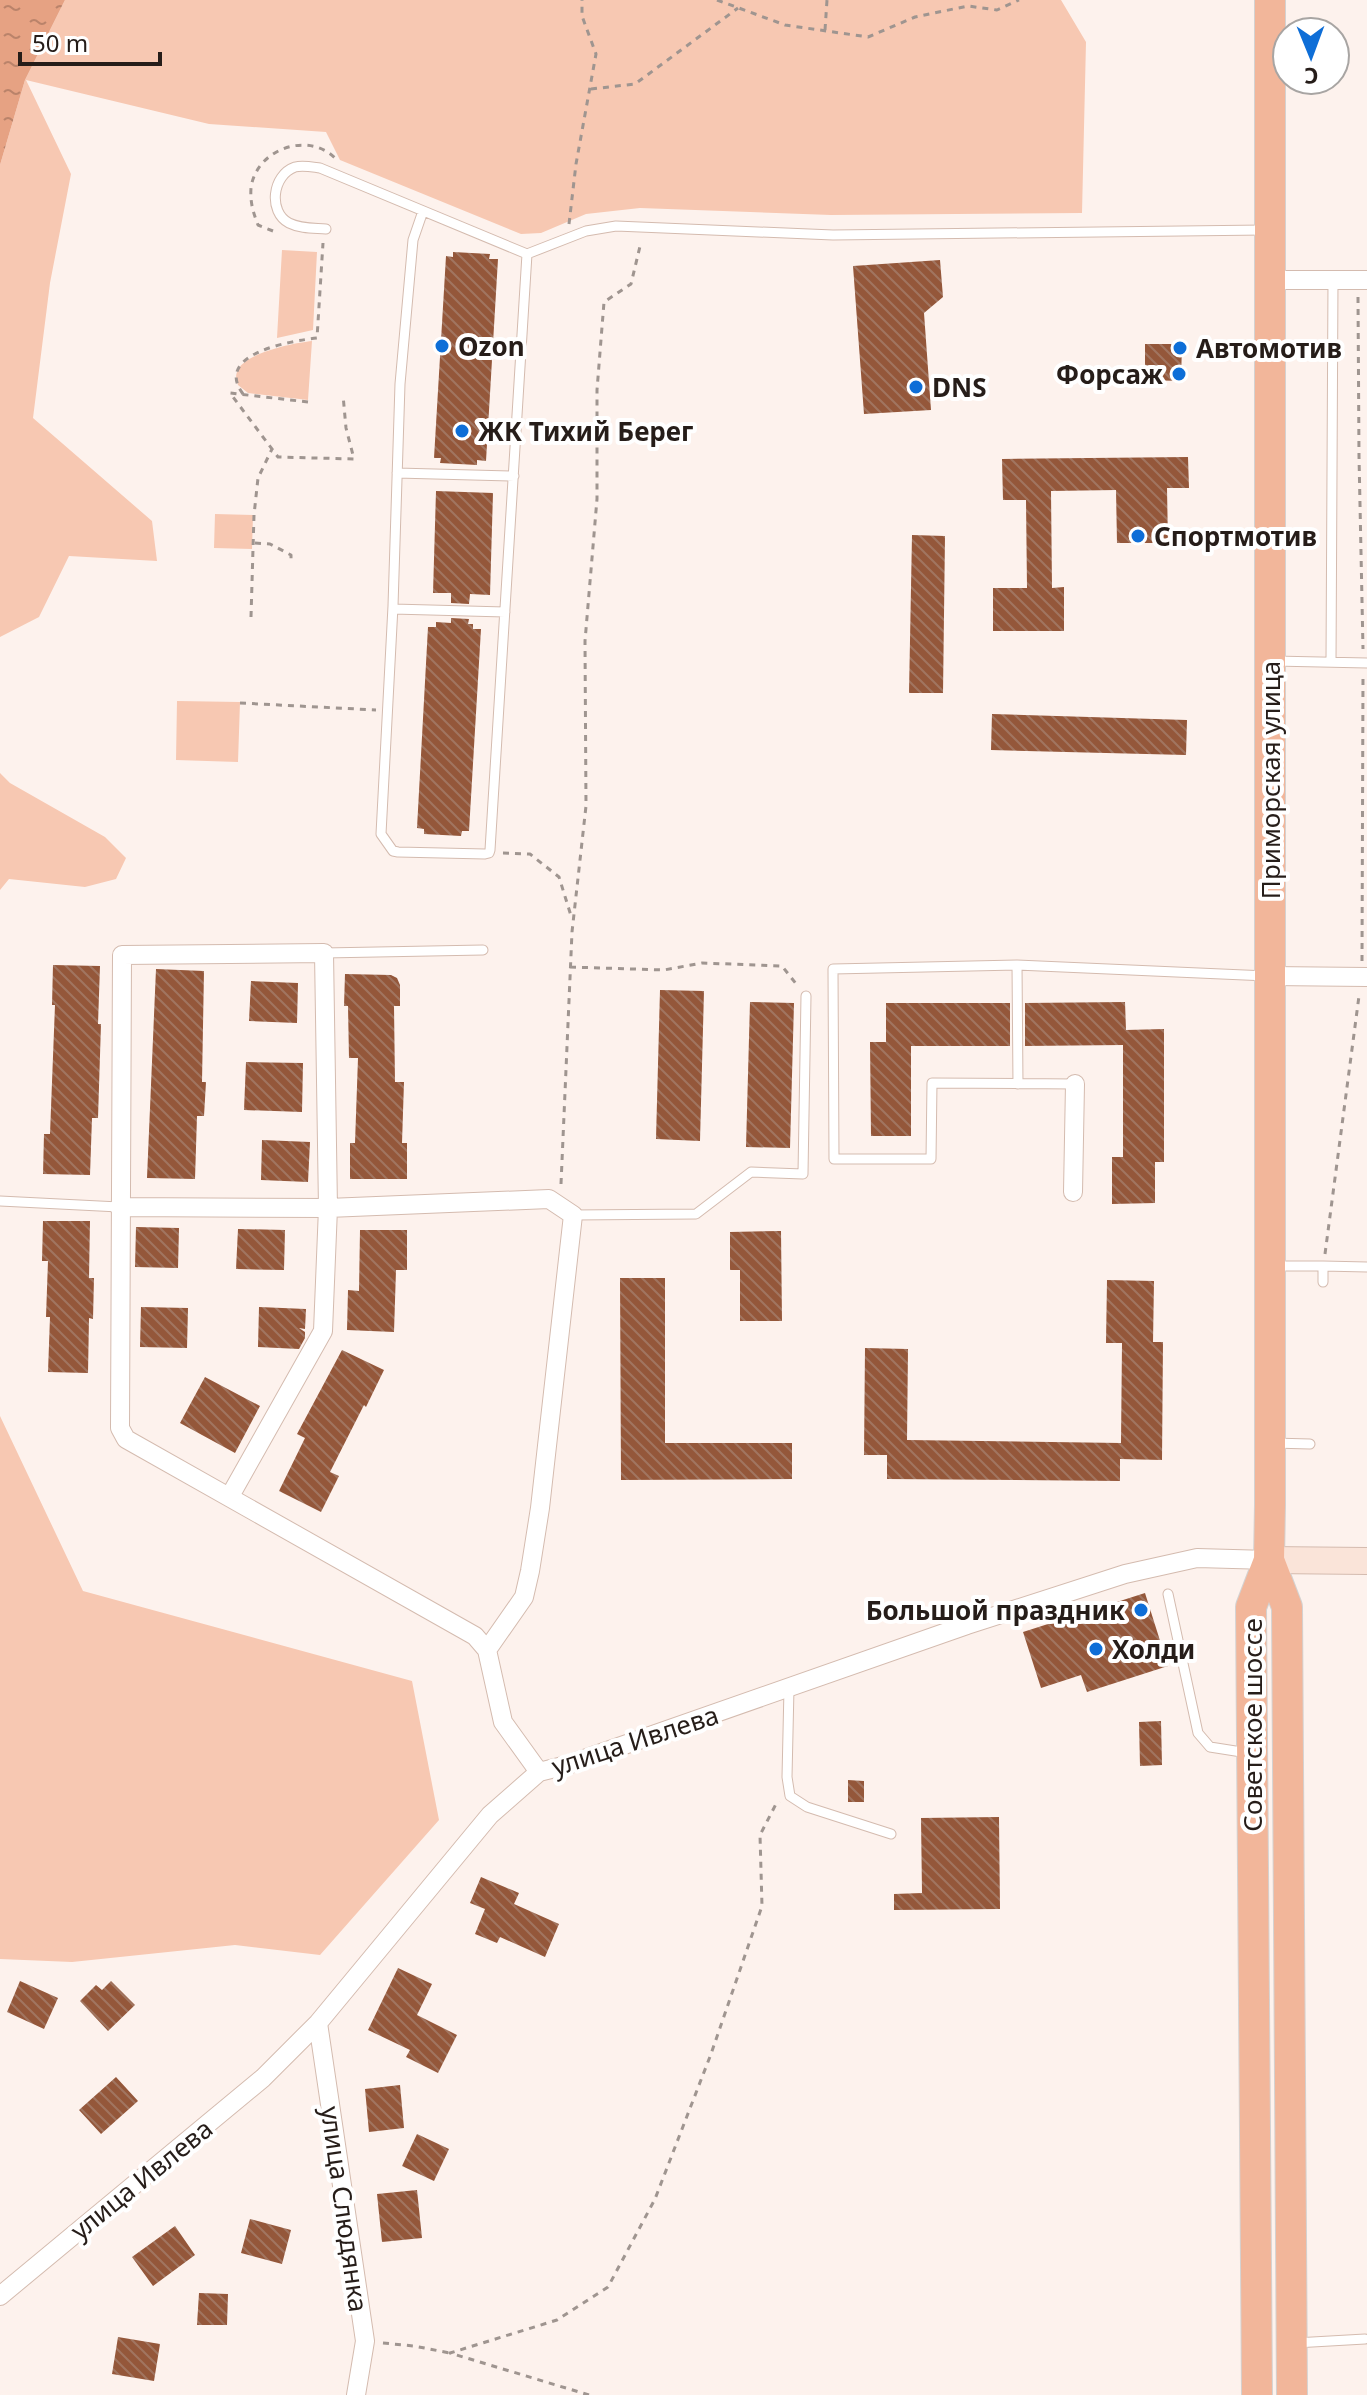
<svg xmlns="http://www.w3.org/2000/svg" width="1367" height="2395" viewBox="0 0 1367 2395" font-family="'Noto Sans',sans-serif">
<defs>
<pattern id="water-ripples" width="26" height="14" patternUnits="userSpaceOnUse" patternTransform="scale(2)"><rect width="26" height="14" fill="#e6a283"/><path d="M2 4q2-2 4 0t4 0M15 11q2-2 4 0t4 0" fill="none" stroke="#ba836a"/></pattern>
<pattern id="building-back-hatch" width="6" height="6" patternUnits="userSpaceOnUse" patternTransform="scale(2)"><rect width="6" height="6" fill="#94573a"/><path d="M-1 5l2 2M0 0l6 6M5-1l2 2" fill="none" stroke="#a17560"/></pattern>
</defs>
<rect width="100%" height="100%" fill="#fdf2ed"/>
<path fill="#f7c8b2" d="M 65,0 L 1061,0 L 1086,42 L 1082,213 L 831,215 L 640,208 L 586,214 L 541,233 L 521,234 L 340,160 L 326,132 L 209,124 L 26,80 L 71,174 L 50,283 L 33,418 L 152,521 L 157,561 L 69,556 L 39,617 L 0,637 L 0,165 L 25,80 Z
M 282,250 L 317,252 L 313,330 L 277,338 Z
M 312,341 L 308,400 L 248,393 L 238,385 C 237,380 235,377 237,372 C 243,353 294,343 312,341 Z
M 215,514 L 253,515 L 252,549 L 214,548 Z
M 177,701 L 240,702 L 238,762 L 176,760 Z
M 0,773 L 10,783 L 105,837 L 126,858 L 116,879 L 85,887 L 9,879 L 0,890 Z
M 0,1416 L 83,1591 L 412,1681 L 439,1820 L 320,1955 L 235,1945 L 72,1962 L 0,1959 Z"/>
<path fill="url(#water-ripples)" d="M 0,0 L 65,0 L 25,80 L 0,165 Z"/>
<path fill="url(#building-back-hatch)" d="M 453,252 L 490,254 L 489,259 L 498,259 L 486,461 L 477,460 L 477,465 L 440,463 L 441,458 L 434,458 L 446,256 L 453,257 Z
M 940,260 L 943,297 L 924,313 L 931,410 L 864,414 L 853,266 Z
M 1145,344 L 1182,344 L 1181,381 L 1145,380 Z
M 1188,457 L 1189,488 L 1167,488 L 1168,543 L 1117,543 L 1116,490 L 1051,491 L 1052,588 L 1064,587 L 1064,631 L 993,631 L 993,588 L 1027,588 L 1026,500 L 1003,500 L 1002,459 Z
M 436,491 L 493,493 L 490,595 L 470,594 L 469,604 L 451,603 L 451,593 L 433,593 Z
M 912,535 L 945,536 L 943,693 L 909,693 Z
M 451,618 L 469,619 L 468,624 L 473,624 L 473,629 L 481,629 L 469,831 L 462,831 L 461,836 L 424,834 L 424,829 L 417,828 L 428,627 L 436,627 L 436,622 L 451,623 Z
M 992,714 L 1187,720 L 1186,755 L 991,750 Z
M 53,965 L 100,966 L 98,1024 L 101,1024 L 98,1118 L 92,1118 L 90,1175 L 43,1174 L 44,1134 L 50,1134 L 55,1005 L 52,1005 Z
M 156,969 L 204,971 L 202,1082 L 206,1082 L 204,1116 L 197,1116 L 195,1179 L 147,1178 Z
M 345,974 L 391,975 L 397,978 L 400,985 L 400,1006 L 394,1006 L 395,1082 L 404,1082 L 402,1143 L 407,1143 L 407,1179 L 350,1179 L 350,1143 L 355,1143 L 358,1058 L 349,1058 L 348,1006 L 344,1006 Z
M 251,981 L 298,983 L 297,1023 L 249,1021 Z
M 660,990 L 704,991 L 700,1141 L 656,1139 Z
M 750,1002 L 794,1003 L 790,1148 L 746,1147 Z
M 1125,1002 L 1126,1030 L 1164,1029 L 1164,1162 L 1155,1162 L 1155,1203 L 1112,1204 L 1112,1157 L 1123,1157 L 1123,1045 L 1025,1046 L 1025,1003 Z
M 886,1003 L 1010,1003 L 1010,1046 L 911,1046 L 911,1136 L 871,1136 L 870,1042 L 886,1042 Z
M 246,1062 L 303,1063 L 302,1112 L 244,1110 Z
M 262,1140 L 310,1142 L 308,1182 L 261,1180 Z
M 43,1221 L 90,1221 L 89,1278 L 94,1278 L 93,1319 L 89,1318 L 88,1373 L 48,1372 L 50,1317 L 46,1317 L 48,1261 L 42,1261 Z
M 136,1227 L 179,1228 L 178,1268 L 135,1267 Z
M 238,1229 L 285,1230 L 284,1270 L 236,1269 Z
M 360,1230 L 407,1230 L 407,1270 L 396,1270 L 394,1332 L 347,1330 L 348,1290 L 359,1291 Z
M 781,1231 L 782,1321 L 740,1321 L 740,1270 L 730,1270 L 730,1232 Z
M 620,1278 L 665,1278 L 665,1443 L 792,1443 L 792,1479 L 621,1480 Z
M 1107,1280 L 1154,1281 L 1153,1342 L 1163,1342 L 1162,1460 L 1120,1459 L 1120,1481 L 887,1479 L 887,1455 L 864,1455 L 865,1348 L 908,1349 L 907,1440 L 1121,1443 L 1122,1343 L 1106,1343 Z
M 141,1307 L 188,1308 L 187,1348 L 140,1347 Z
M 259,1307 L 306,1309 L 305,1329 L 299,1328 L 305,1332 L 305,1338 L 299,1349 L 258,1347 Z
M 342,1350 L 384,1370 L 366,1407 L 364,1405 L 330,1472 L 339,1476 L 321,1512 L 279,1491 L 305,1438 L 297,1434 Z
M 205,1377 L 260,1406 L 235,1453 L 180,1423 Z
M 1145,1593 L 1168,1666 L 1087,1692 L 1081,1675 L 1041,1688 L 1023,1632 Z
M 1161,1721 L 1162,1765 L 1140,1766 L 1139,1722 Z
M 848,1780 L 864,1781 L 864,1802 L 848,1802 Z
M 999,1817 L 1000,1909 L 894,1910 L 894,1894 L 922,1893 L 921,1818 Z
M 481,1877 L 519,1893 L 514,1904 L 559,1924 L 545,1957 L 500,1937 L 497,1943 L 475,1934 L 485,1909 L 470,1903 Z
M 398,1968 L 432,1984 L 417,2015 L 457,2035 L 438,2073 L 406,2057 L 410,2050 L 368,2030 Z
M 20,1981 L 58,1998 L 44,2029 L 7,2012 Z
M 111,1981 L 135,2005 L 108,2031 L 80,2001 L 96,1985 L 102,1990 Z
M 116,2077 L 138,2101 L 101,2134 L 79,2110 Z
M 400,2085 L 404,2128 L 369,2132 L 365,2089 Z
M 417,2134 L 449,2149 L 434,2181 L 402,2166 Z
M 417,2190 L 422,2238 L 382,2242 L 377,2194 Z
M 250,2219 L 291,2230 L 282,2264 L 241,2253 Z
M 175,2226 L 195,2255 L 153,2286 L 132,2257 Z
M 199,2293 L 228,2294 L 227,2325 L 197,2325 Z
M 118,2337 L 160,2344 L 154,2381 L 112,2374 Z"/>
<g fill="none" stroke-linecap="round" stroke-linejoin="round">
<defs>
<path id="service" d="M 423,211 L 413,240 L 400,384 L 393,606 L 381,834 L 393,851 L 398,852 L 485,854 L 489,853 L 490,850 L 527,254
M 326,229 C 314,228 301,229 289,223 C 268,212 272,175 295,167 C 303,165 312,167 320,168 L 527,254 L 586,231 L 616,226 L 833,235 L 1264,230
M 397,473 L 514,476
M 393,609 L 505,612
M 1274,661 L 1367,663
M 1331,662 L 1333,281
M 324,953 L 483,950
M 1017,965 L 833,969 L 834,1159 L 931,1159 L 932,1083 L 1075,1084
M 1018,1084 L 1017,965 L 1267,976
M 0,1201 L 119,1207
M 573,1215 L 696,1214 L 751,1172 L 803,1174 L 806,996
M 1274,1266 L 1323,1266 L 1323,1282
M 1323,1266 L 1367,1267
M 1273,1443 L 1310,1444
M 1168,1594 L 1198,1733 L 1210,1747 L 1248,1753
M 789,1688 L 787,1777 L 790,1796 L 807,1807 L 891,1834
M 1295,2343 L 1365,2339"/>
<path id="minor" d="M 1271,280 L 1367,280
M 1270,976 L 1367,977
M 1073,1192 L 1075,1084
M 119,1207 L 328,1208 L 549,1199 L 573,1215 L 540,1508 L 530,1571 L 524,1597 L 487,1650
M 230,1496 L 323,1331 L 328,1208 L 324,953 L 122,955 L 120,1428 L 126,1439 L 475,1636 L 487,1650 L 503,1722 L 539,1772
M 318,2023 L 365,2341 L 356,2395
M 0,2296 L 263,2078 L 318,2023 L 490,1815 L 539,1772 L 567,1765 L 967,1625 L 1125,1574 L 1197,1558 L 1269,1560"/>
<path id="secondary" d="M 1269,1560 L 1367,1561"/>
<path id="trunk" d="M 1269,1560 L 1287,1607 L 1292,2395
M 1257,2395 L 1251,1607 L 1269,1560 L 1270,1505 L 1270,0"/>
</defs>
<use href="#service" stroke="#d4bbaf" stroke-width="11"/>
<use href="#minor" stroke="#d4bbaf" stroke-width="20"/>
<use href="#secondary" stroke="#d4bbaf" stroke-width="28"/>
<use href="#trunk" stroke="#d4d2d1" stroke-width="32"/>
<path stroke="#9f9590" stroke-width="3" stroke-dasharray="6 6" stroke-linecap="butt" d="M 717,0 L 785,25 L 868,37 L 915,17 L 968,6 L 997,10 L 1019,0
M 825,30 L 827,0
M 591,89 L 635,84 L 738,8
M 569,224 L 576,164 L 596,54 L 582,16 L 582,0
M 273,231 L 258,225 C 253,212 250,202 251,188 C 256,149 308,131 335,158
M 1358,297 L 1359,456 L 1363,649
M 243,394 C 213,354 290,341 317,338 L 323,243
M 308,402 L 230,393 L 278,457 L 354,459 L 346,428 L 343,395
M 255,543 L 270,544 L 291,555 L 291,564
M 251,617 L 254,515 L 258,478 L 272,449
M 240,703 L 376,710
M 503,853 L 530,854 L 559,877 L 572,919
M 1362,961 L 1363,676
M 570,967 L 664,970 L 702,963 L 782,966 L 797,985
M 561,1184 L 572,932 L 586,806 L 585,641 L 597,499 L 597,390 L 604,302 L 631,284 L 641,242
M 1325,1254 L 1359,996
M 383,2343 L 414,2346 L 450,2353
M 589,2395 L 450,2353 L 557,2320 L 608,2287 L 655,2199 L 711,2054 L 762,1906 L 760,1835 L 776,1804 L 780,1802"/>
<use href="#service" stroke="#fff" stroke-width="9"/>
<use href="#minor" stroke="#fff" stroke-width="18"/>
<use href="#secondary" stroke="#fae4d9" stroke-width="26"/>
<use href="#trunk" stroke="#f2b69a" stroke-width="30"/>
</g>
<g fill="#0e6ed7" stroke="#fff" stroke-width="3">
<circle cx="442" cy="346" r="8"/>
<circle cx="1180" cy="348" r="8"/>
<circle cx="1179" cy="374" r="8"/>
<circle cx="916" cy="387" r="8"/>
<circle cx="462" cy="431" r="8"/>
<circle cx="1138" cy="536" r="8"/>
<circle cx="1141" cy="1610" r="8"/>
<circle cx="1096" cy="1649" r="8"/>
</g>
<g text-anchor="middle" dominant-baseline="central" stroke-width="8" stroke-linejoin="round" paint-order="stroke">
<g font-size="26" font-weight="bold" fill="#261d19" stroke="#fff" text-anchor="start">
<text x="458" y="346">Ozon</text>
<text x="1196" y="348">Автомотив</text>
<text x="1163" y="374" text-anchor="end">Форсаж</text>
<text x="932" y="387">DNS</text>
<text x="478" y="431">ЖК Тихий Берег</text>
<text x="1154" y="536">Спортмотив</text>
<text x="1125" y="1610" text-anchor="end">Большой праздник</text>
<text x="1112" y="1649">Холди</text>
</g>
<g font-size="26" fill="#261d19" stroke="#fff">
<text transform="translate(1270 780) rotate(-90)">Приморская улица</text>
<text transform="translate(1252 1725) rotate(-90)">Советское шоссе</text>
<text transform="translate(635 1740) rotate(-18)">улица Ивлева</text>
<text transform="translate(141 2179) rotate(-39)">улица Ивлева</text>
<text transform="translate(345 2209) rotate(82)">улица Слюдянка</text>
</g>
</g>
<g transform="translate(1311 56) rotate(179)"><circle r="38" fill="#ffffff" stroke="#a8a5a3" stroke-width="2"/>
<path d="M0-6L14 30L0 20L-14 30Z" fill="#0e6ed7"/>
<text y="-12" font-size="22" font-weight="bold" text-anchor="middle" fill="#261d19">С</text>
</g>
<path d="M20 52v12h140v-12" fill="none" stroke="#261d19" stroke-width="4"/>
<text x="32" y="52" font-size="24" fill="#261d19" stroke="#ffffff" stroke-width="6" paint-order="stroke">50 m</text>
</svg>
